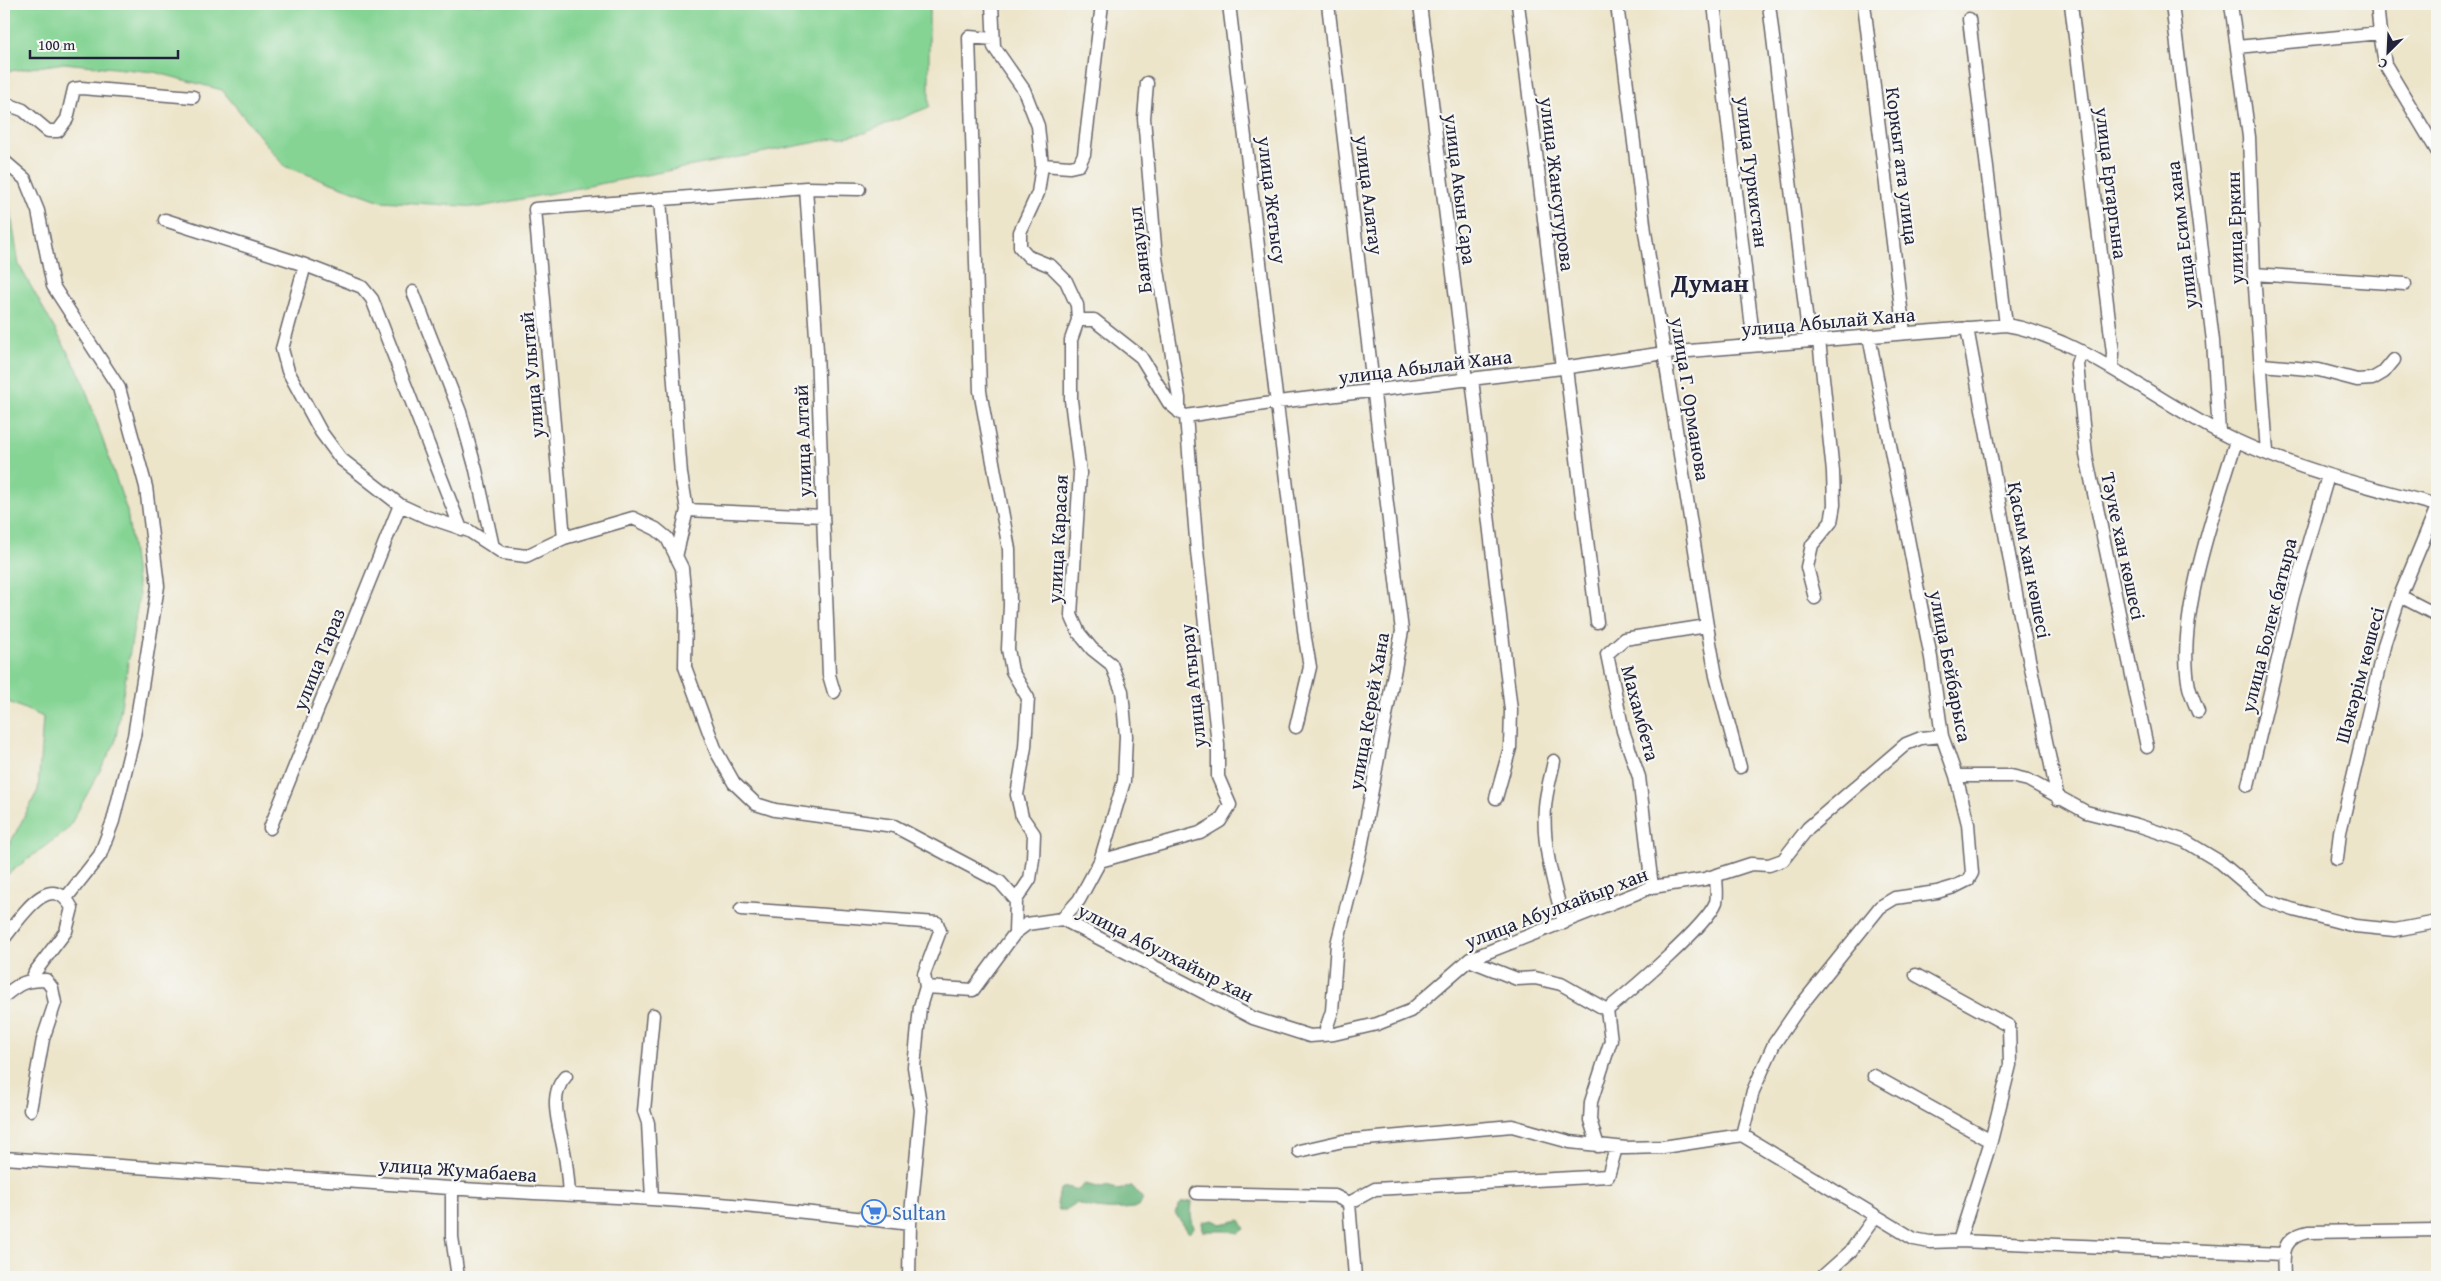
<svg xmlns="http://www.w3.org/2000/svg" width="2441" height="1281" viewBox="0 0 2441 1281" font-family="'Gentium Book Plus',serif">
<rect width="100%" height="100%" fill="#f6f6f2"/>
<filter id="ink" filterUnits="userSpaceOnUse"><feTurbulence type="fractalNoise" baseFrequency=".02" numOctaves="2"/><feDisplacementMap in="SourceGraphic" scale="10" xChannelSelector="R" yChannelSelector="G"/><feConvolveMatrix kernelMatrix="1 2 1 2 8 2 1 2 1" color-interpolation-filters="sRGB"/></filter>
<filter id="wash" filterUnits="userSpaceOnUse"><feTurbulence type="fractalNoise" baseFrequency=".0096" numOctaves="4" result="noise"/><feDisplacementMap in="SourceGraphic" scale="20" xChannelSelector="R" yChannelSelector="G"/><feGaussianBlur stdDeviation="1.12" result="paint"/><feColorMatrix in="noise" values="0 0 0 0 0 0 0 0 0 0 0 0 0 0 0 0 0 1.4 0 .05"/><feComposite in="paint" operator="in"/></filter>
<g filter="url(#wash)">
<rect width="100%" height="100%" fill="#ede5ca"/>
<path fill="#85d494" stroke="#547b68" d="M 4,4 L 932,4 L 929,14 L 929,107 L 864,133 L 480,207 L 381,201 L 284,166 L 222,90 L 154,72 L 64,63 L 4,72 Z
M 4,198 L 9,202 L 19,265 L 81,376 L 127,511 L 139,596 L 115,743 L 68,829 L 4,877 L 4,855 L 38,790 L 43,717 L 4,700 Z"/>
<path fill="#6cb67e" stroke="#476c5c" d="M 1085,1184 L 1102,1188 L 1107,1186 L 1118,1190 L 1132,1186 L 1143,1199 L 1139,1207 C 1119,1211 1095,1210 1076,1203 L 1066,1210 L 1059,1210 L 1057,1204 L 1060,1189 L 1067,1187 L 1078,1190 Z
M 1192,1201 L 1191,1216 L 1194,1228 L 1189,1233 L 1175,1213 L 1181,1203 Z
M 1213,1220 L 1221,1224 L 1240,1220 L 1245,1229 L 1239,1233 L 1228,1231 L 1203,1231 L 1202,1222 Z"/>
</g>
<g filter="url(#ink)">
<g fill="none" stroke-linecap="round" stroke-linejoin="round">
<defs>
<path id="minor" d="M 1229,4 L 1305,638 L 1310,667 L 1296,727
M 1420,4 L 1466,380
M 1518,4 L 1562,368
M 1617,4 L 1645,232 L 1707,626 L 1716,676 L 1740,767
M 1714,4 L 1754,345
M 1769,4 L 1809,340
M 1864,4 L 1904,333
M 2071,4 L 2113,353 L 2112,368
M 2172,4 L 2213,341 L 2219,432
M 2231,4 L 2249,137 L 2254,274 L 2267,452
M 2377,4 L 2380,33
M 1969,19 L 2006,325
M 993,39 L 969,37 L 980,391 L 1009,549 L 1010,605 L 1008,649 L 1012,671 L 1028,698 L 1025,747 L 1017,795 L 1022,817 L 1034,834 L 1033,859 L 1030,879 L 1016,900
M 2237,47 L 2380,33 L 2385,64 L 2437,151
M 1147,83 L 1144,118 L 1156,258 L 1179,398 L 1179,412
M 4,103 L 23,110 L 48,131 L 58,131 L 67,119 L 74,89 L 81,88 L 193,97
M 4,161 L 25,179 L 38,211 L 53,286 L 119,388 L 146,487 L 158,586 L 134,736 L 113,821 L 100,855 L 66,898
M 1042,165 L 1070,167 L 1079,165 L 1084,154 L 1102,4
M 806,188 L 817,351 L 829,675 L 834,692
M 660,199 L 681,474 L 687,510 L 676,557
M 165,220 L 305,265 L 282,349 L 288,371 L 321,432 L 341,459 L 400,505 L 424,516 L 469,531 L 503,553 L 526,556 L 564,538 L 633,518 L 656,529 L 667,538 L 682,568 L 686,611 L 685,667 L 716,751 L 734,783 L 756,804 L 775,810 L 894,826 L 1000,882 L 1016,900 L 1015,933
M 305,265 L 362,287 L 372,299 L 461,529
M 2254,274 L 2405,284
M 413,292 L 460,412 L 476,470 L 493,547
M 1078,320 L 1094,320 L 1141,357 L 1169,403 L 1182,414
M 1967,328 L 2021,620 L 2058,799
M 2081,351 L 2077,364 L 2086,455 L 2147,747
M 2262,365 L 2319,370 L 2357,380 L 2372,379 L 2384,372 L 2394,360
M 1566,368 L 1597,622
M 1472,379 L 1511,710 L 1510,748 L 1496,798
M 1186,416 L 1278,402 L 1562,368 L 1665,353 L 2006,325 C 2027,328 2043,335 2063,343 C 2123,370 2175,412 2235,440 C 2299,470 2369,487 2437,505
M 687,510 L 823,516
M 564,538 L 535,209 L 806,188 L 859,189
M 2400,596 L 2437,615
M 1815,598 L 1807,567 L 1812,545 L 1831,522 L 1834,505 L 1833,472 L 1819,340
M 2198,712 C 2195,704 2191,695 2189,687 C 2175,619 2216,507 2236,441
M 1554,761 C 1551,776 1546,792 1545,807 C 1542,847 1554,884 1564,923
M 1956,776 L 2011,776 L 2028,780 L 2086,812 L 2137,825 L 2185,841 L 2220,862 L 2265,900 L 2294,910 L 2355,926 L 2395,930 L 2437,922
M 2248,785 L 2293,596 L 2328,476
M 270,828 L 400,505
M 2337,859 L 2340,832 L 2385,642 L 2400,596 L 2437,507
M 1100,861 L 1200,833 L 1220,821 L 1230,805 L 1218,777 L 1218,744 L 1197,551 L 1186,416
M 1652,887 L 1639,777 L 1623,731 L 1607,654 L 1624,639 L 1707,626
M 741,909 L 937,923 L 940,931 L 924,974 L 926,987 L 920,1007 L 914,1067 L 921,1110 L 910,1224 L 909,1277
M 1062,919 L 1253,1018 L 1310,1036 L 1334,1034 L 1377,1024 L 1410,1011 L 1470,959 L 1652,887 L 1705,879 L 1751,864 L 1769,865 L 1783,860 L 1808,828 L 1906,744 L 1921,738 L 1942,736
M 4,938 C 20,919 50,868 72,908 L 66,931 L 35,972 L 32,980
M 1470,959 L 1474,962 L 1517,979 L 1535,978 L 1561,984 L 1607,1010 C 1630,991 1707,926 1716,902 C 1718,895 1716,883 1716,875
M 1916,975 L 2009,1026 L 2010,1065 L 1991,1141 L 1959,1241
M 926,987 L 973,990 L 1015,933 L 1027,924 L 1062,919 L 1079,900 L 1100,861 L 1124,781 L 1126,736 L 1122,691 L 1111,664 L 1092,649 L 1079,633 L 1071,615 L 1080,473 L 1071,400 L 1071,340 L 1078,320 L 1077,305 L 1066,281 L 1051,266 L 1029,257 L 1020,247 L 1020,232 L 1038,193 L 1042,165 L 1038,126 L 1024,90 L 994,47 L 992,4
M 4,996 C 20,983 25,980 46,980 L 52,988 L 55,1003 L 43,1039 L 30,1110
M 1324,1035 L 1332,1011 L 1337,944 L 1361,848 L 1402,631 L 1328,4
M 566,1076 C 547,1095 560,1127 564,1151 C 567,1165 568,1180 569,1194
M 1874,1076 L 1991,1141
M 1742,1135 L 1753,1091 L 1774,1044 L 1798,1009 L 1880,907 L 1895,898 L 1937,892 L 1954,887 L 1968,880 L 1972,873 L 1968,824 L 1956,776 L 1942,736 L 1931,658 L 1869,336
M 1598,1146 L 1590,1120 L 1591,1102 L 1611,1040 L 1607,1010
M 1299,1151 L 1343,1141 L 1512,1126 L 1570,1142 L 1626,1148 L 1663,1147 L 1742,1135 L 1914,1239 L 1930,1242 L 1959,1241 L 2283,1254
M 4,1158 C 153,1169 301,1178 450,1188 C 517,1193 584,1195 651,1199 C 738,1204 824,1214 910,1224
M 452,1189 L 452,1237 L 458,1277
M 1197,1193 L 1335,1196 L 1349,1203
M 652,1199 L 648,1123 L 644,1111 L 653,1015
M 1355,1277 L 1349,1203 L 1375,1189 L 1608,1176 L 1616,1148
M 1822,1277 L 1850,1252 L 1875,1217
M 2284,1277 C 2283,1253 2281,1238 2308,1232 L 2437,1230"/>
</defs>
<use href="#minor" stroke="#69666d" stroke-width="15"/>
<use href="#minor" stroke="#fff" stroke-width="12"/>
</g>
</g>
<defs>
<symbol id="supermarket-ring" viewBox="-11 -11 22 22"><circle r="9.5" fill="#f6f6f2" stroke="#3f7fe0" stroke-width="1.5"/><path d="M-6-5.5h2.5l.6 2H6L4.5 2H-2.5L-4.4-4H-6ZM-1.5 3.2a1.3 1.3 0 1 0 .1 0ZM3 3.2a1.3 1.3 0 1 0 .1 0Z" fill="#3f7fe0"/></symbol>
</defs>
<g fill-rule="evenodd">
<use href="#supermarket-ring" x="860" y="1198" width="28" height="28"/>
</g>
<g text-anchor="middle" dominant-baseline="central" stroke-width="4.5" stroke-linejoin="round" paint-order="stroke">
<g font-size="20" fill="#22223b" stroke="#f6f6f2">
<text transform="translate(1903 166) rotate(83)">Коркыт ата улица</text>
<text transform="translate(1753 172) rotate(83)">улица Туркистан</text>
<text transform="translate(2112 183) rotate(83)">улица Ертаргына</text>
<text transform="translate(1558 184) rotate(83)">улица Жансугурова</text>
<text transform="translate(1461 189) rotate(83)">улица Акын Сара</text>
<text transform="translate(1370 195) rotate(83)">улица Алатау</text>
<text transform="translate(1273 200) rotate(83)">улица Жетысу</text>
<text transform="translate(2234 228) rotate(-92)">улица Еркин</text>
<text transform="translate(2181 235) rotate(-97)">улица Есим хана</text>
<text transform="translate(1139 250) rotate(-97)">Баянауыл</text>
<text transform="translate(1828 321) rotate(-5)">улица Абылай Хана</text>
<text transform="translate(1425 366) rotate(-7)">улица Абылай Хана</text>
<text transform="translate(531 375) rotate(-95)">улица Улытай</text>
<text transform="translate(1691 399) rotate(81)">улица Г. Орманова</text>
<text transform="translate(802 441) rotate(-92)">улица Алтай</text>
<text transform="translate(1057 539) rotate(-87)">улица Карасая</text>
<text transform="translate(2124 546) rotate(78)">Тәуке хан көшесі</text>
<text transform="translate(2030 560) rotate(79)">Қасым хан көшесі</text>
<text transform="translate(2268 625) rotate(-76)">улица Болек батыра</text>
<text transform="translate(318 659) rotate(-68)">улица Тараз</text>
<text transform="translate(1951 666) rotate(79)">улица Бейбарыса</text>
<text transform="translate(2359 675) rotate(-75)">Шәкәрім көшесі</text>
<text transform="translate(1192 686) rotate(-96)">улица Атырау</text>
<text transform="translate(1368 711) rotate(-80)">улица Керей Хана</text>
<text transform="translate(1641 713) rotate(75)">Махамбета</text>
<text transform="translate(1556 907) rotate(-21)">улица Абулхайыр хан</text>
<text transform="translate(1166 952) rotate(27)">улица Абулхайыр хан</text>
<text transform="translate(458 1169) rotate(4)">улица Жумабаева</text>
</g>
<g font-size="20" fill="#366cbe" stroke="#f6f6f2" text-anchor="start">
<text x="892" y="1212">Sultan</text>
</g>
<g font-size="25" font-weight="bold" fill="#22223b" stroke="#f6f6f2">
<text x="1710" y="283">Думан</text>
</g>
</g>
<rect width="2441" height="1281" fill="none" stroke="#f6f6f2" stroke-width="20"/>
<g transform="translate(2388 52) rotate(204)" stroke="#f6f6f2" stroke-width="4" paint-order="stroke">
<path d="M0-4L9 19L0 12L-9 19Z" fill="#22223b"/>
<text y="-8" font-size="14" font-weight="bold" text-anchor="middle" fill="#22223b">С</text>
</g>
<path d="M30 50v8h148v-8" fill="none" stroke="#22223b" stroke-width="2.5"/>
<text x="38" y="50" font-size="15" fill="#22223b" stroke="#f6f6f2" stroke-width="4" paint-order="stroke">100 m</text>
</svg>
